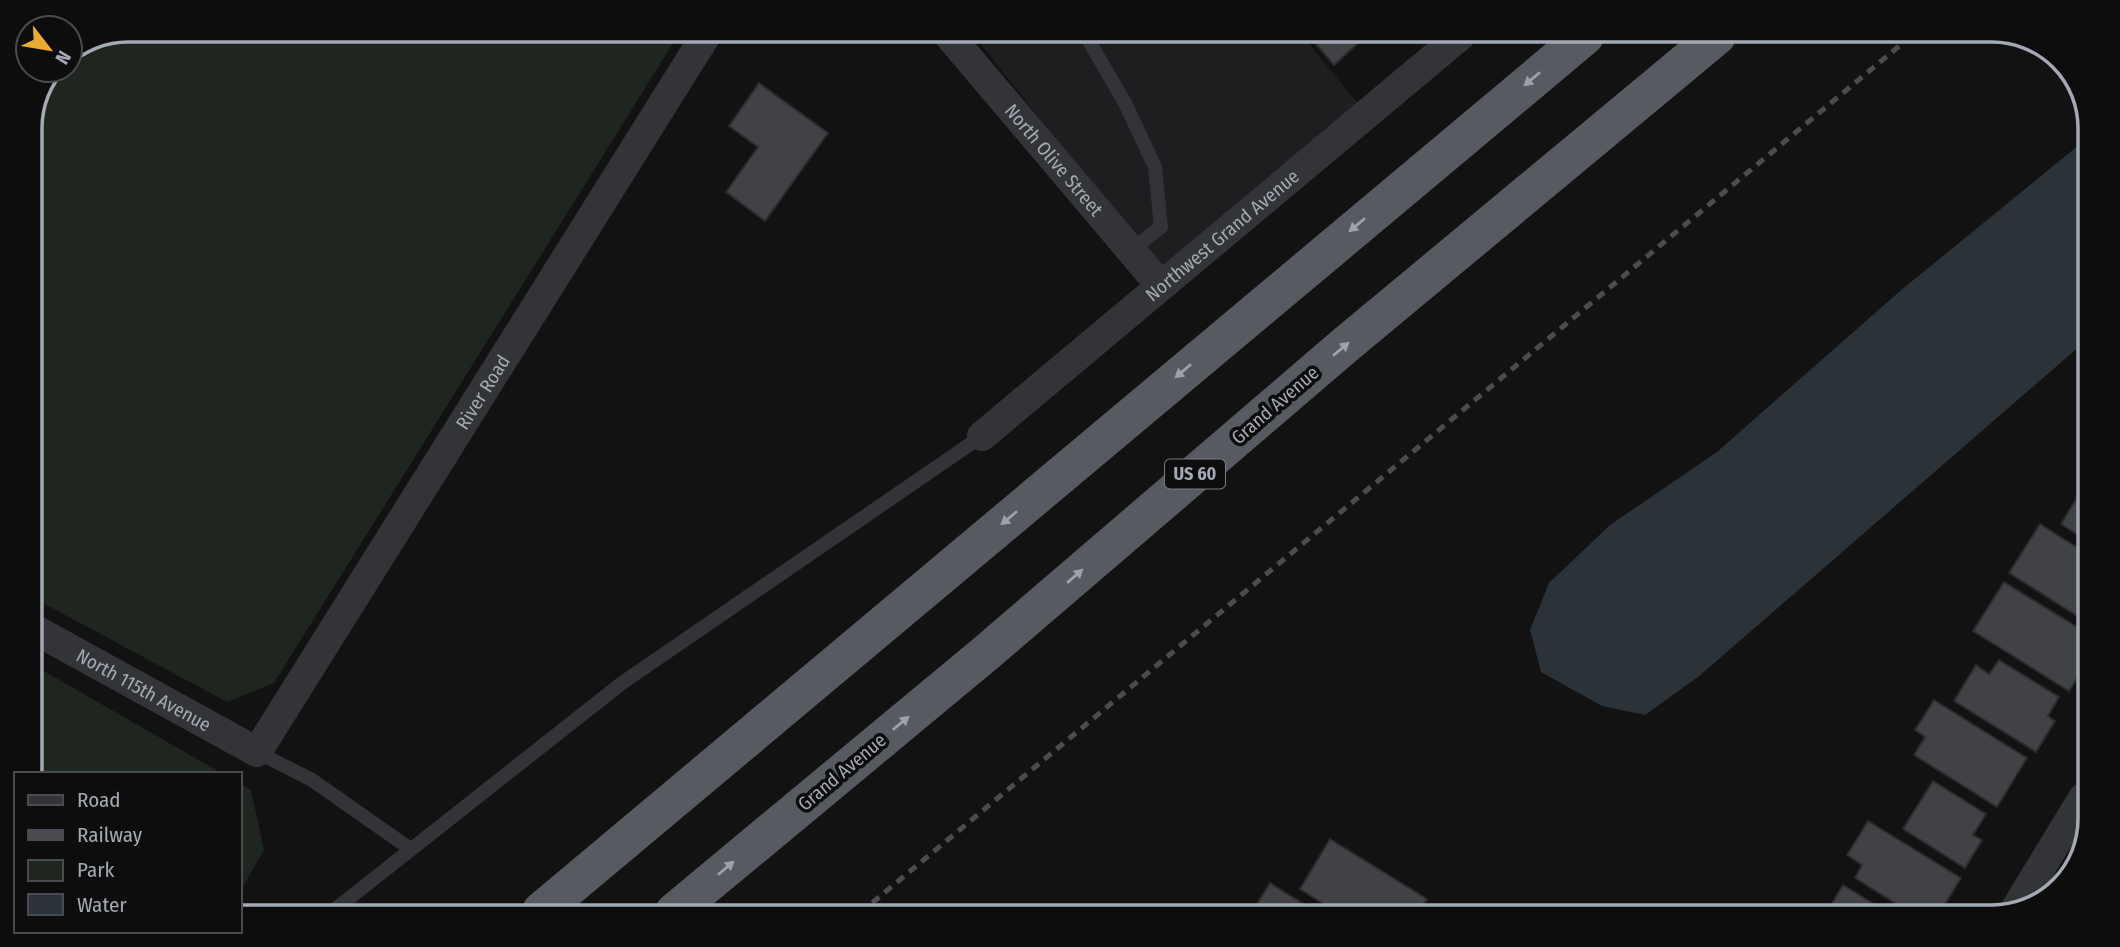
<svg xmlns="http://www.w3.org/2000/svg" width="2120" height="947" viewBox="0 0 2120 947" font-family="'Fira Sans Condensed',sans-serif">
<rect width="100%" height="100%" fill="#121213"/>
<path fill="#1e1e20" d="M 972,33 L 1301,34 L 1360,106 L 1158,269 Z"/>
<path fill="#1e261f" d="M 128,30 L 680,32 L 274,683 L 227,702 L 30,596 L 30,122 L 54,70 L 70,70 L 70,54 Z
M 30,663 L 223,774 L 30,774 Z
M 240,784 L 251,790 L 264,850 L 240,892 Z"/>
<path fill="#2b3238" d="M 2090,136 L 2088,339 L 1698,677 L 1645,715 L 1602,706 L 1541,672 L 1530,630 L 1549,583 L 1610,525 L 1717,452 L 1900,291 Z"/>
<path fill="#414246" stroke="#2c2c2f" stroke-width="2" d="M 1308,35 L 1367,35 L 1334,65 Z
M 759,83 L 828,133 L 765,221 L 726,192 L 758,147 L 729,126 Z
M 2086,483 L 2086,540 L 2061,524 Z
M 2040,524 L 2086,553 L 2085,621 L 2009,573 Z
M 2004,582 L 2085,632 L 2085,665 L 2069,691 L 1973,631 Z
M 1999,660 L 2059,697 L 2048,716 L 2055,721 L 2036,752 L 1954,701 L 1976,665 L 1989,674 Z
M 1934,700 L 2027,758 L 1997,807 L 1914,755 L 1925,737 L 1915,730 Z
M 1933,781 L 1986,814 L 1973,835 L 1982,840 L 1965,868 L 1903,829 Z
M 1868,821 L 1961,878 L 1937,917 L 1917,917 L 1855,878 L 1862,865 L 1847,855 Z
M 1330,839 L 1427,899 L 1417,915 L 1341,915 L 1300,889 Z
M 1270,883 L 1321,915 L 1251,914 Z
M 1843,885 L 1895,917 L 1824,917 Z
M 1550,906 L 1567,916 L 1545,915 Z"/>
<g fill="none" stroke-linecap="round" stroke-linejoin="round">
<path stroke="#333438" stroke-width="14" d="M 1085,34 L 1125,103 L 1155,167 L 1161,227 L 1130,251
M 257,752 L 312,780 L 409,848
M 333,911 L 622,683 L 982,436"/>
<g stroke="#333438" stroke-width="30">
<path id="s1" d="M 947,33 L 1161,286"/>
<path id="s2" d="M 982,436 L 1461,35"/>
<path id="s3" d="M 30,627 L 257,752 L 708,32"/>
<path d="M 2015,910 L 2083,798"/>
</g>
<path stroke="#575a60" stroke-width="38" d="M 541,911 L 1585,36
M 674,912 L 986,653 L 1344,346 L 1717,36"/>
<path stroke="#4a4c51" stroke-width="5" stroke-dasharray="9 7" stroke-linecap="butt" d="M 860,913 L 1910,37"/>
</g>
<defs><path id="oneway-solid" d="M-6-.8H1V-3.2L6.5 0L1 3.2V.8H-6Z" transform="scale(1.75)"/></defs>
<g fill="#9ca1ab">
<use href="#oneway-solid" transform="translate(1532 79) rotate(140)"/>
<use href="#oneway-solid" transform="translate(1357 225) rotate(140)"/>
<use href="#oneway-solid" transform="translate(1341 349) rotate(-40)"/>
<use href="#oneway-solid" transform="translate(1183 371) rotate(140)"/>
<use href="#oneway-solid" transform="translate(1009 518) rotate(140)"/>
<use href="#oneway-solid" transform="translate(1075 576) rotate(-41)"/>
<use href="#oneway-solid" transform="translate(901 723) rotate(-40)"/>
<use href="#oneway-solid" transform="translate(726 868) rotate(-40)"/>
</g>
<g text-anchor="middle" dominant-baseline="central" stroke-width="7" stroke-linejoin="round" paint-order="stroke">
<rect fill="#0d0d0e" stroke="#777a82" stroke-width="2" x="1165" y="459.5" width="60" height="29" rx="5"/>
<g font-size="18" font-weight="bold" fill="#a4a9b3">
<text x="1195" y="474">US 60</text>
</g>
<g font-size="19" fill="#a4a9b3" stroke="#0d0d0e">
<text stroke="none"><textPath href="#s1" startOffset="166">North Olive Street</textPath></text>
<text stroke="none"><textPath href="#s2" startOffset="313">Northwest Grand Avenue</textPath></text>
<text stroke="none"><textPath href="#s3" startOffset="684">River Road</textPath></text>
<text transform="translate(1275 405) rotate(-41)">Grand Avenue</text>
<text stroke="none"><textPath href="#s3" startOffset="130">North 115th Avenue</textPath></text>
<text transform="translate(842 772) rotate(-40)">Grand Avenue</text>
</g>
</g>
<path d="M0 0H2120V947H0ZM128 42H1992A86 86 0 0 1 2078 128V819A86 86 0 0 1 1992 905H128A86 86 0 0 1 42 819V128A86 86 0 0 1 128 42Z" fill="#0d0d0e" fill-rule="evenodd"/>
<path fill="none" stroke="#a4a9b3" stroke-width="3.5" d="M128 42H1992A86 86 0 0 1 2078 128V819A86 86 0 0 1 1992 905H128A86 86 0 0 1 42 819V128A86 86 0 0 1 128 42Z"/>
<rect x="14" y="772" width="228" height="161" fill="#0d0d0e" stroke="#494b50" stroke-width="2"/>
<rect x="28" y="795" width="35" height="10" fill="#333438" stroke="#494b50" stroke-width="2"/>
<text x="77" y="807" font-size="21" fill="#a4a9b3">Road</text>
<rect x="28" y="830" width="35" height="10" fill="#4a4c51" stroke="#494b50" stroke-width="2"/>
<text x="77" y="842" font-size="21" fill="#a4a9b3">Railway</text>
<rect x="28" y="860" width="35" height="21" fill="#1e261f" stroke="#494b50" stroke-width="2"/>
<text x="77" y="877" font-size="21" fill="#a4a9b3">Park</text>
<rect x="28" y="894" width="35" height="21" fill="#2b3238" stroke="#494b50" stroke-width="2"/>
<text x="77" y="912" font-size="21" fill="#a4a9b3">Water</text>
<g transform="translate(49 49) rotate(121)"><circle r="33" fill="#0d0d0e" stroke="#494b50" stroke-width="2"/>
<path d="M0-5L12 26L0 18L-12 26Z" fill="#e9ab34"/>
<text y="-10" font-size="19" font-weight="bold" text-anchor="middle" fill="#a4a9b3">N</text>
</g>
</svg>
